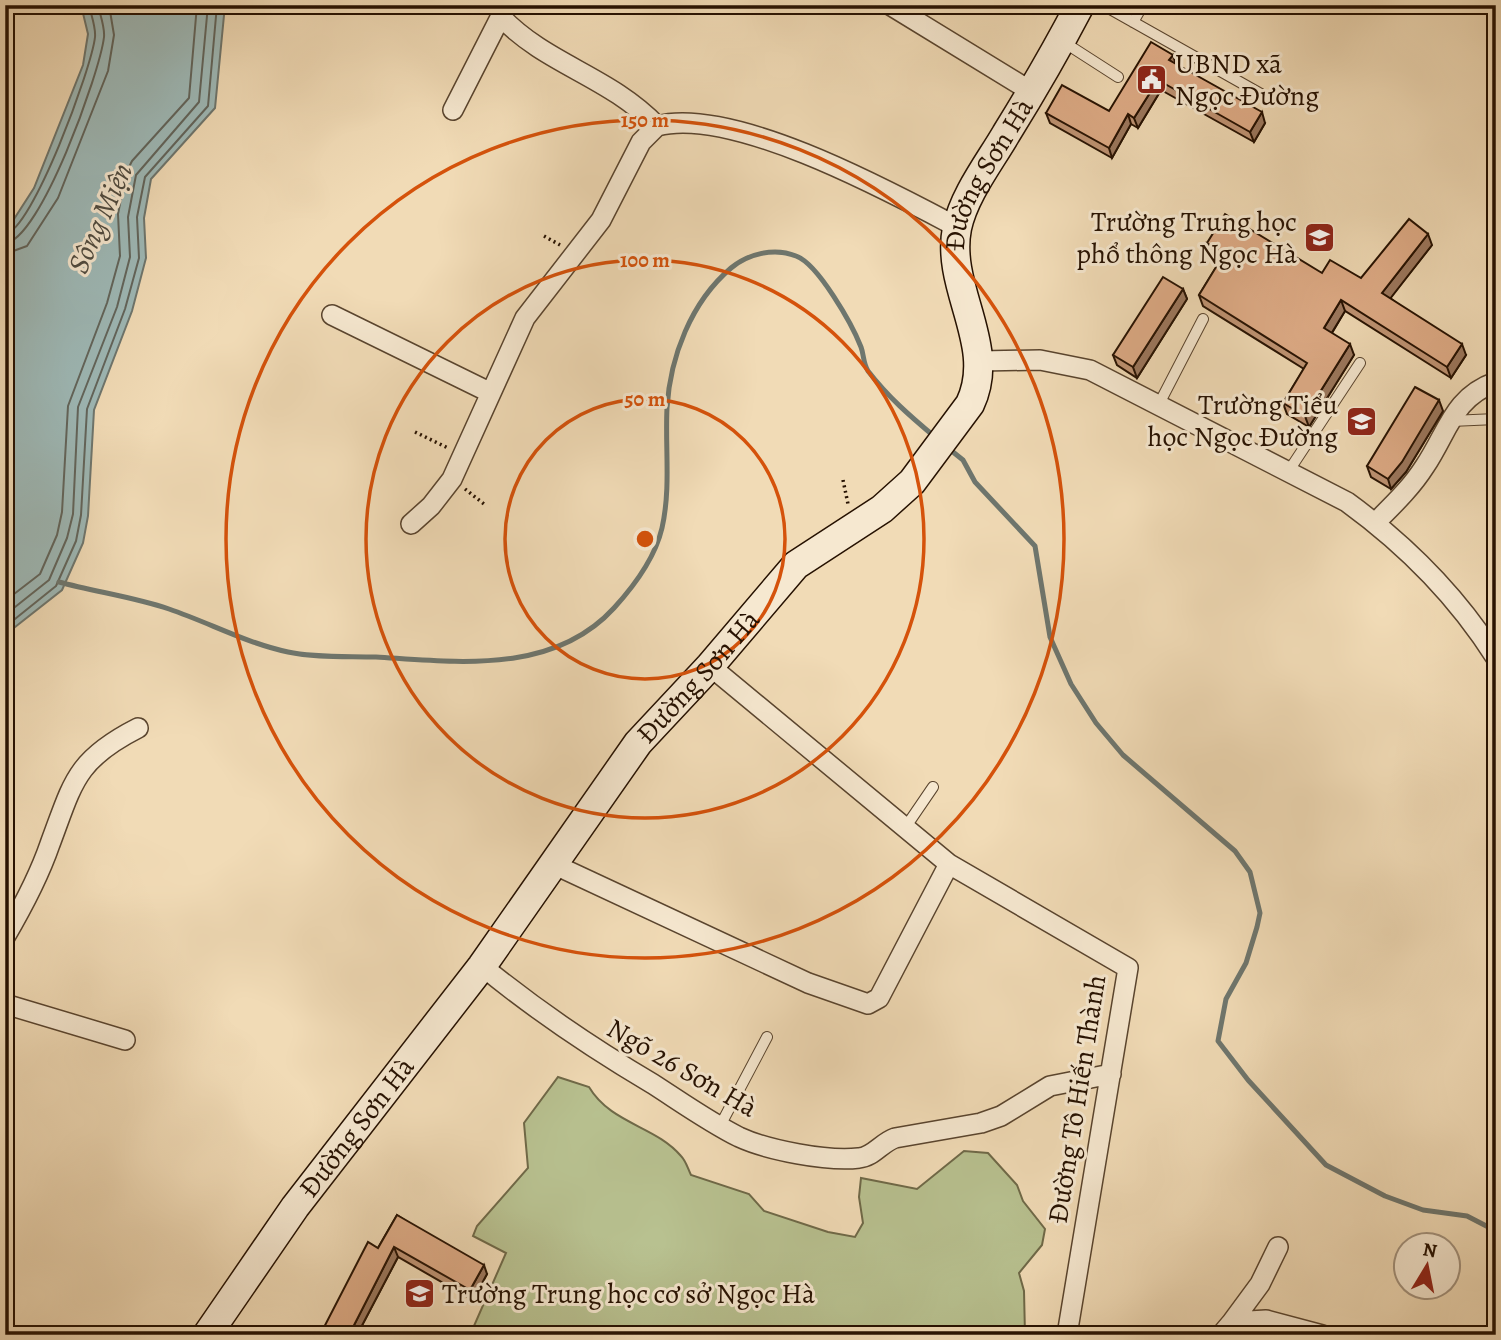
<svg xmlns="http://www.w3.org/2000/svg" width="1501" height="1340" viewBox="0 0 1501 1340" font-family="Alegreya,serif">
<rect width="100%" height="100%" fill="#f1dbb6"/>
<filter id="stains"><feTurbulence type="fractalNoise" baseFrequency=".00286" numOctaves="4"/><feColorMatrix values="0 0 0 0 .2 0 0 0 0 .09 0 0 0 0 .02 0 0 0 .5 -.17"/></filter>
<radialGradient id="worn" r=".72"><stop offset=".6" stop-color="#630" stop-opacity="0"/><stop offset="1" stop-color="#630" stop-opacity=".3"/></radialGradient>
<path fill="#b8c190" stroke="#6f6948" stroke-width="2" d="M 558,1077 L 589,1087 C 611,1124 656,1126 681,1156 C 686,1161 688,1169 691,1175 L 749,1194 L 764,1211 L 828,1232 L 855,1237 L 863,1223 L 859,1197 L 861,1178 L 917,1189 L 964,1151 L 988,1153 L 1017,1185 L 1023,1201 L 1045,1229 L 1042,1245 L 1019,1273 L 1024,1291 L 1025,1335 L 470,1335 L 506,1253 L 473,1236 L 477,1226 L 528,1168 L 524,1123 Z"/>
<path fill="#9eb9b7" stroke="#6e766e" stroke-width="2" d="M 81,5 L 225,5 L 215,108 L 151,179 L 144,218 L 146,258 L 132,311 L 94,410 L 88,516 L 83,543 L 62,590 L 10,631 L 5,682 L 5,233 L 34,188 L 83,65 L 88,34 Z"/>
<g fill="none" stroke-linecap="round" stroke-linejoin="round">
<path stroke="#62655c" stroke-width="2" d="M 5,234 C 32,231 92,67 95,37 C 96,27 91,15 89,5
M 5,243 C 40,241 100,72 104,37 C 105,27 100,15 98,5
M 5,254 L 27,246 L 58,198 L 108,71 L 114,35 L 109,5
M 5,601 L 40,574 L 57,535 L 62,512 L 68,406 L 107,303 L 120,256 L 118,214 L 126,173 L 132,161 L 189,98 L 197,5
M 5,615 L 49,580 L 67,538 L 73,514 L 78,407 L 117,307 L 130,257 L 128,217 L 136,175 L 199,102 L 208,5
M 5,627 L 56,586 L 76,541 L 81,515 L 87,409 L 125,309 L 139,258 L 137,217 L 145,177 L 208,106 L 217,5"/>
<path stroke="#6e766e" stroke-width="5" d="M 948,448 L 963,460 L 975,482 L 1035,546 L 1050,637 L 1071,684 L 1096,723 L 1123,755 L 1235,851 L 1250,872 L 1260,913 L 1257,927 L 1246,963 L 1226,999 L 1218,1041 L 1248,1080 L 1326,1165 L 1385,1196 L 1423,1210 L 1467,1216 L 1496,1231
M 59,582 C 96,592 134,597 169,609 C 210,623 246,643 288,652 C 316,658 348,656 376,657 C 457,662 553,675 614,608 C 635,585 655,558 662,528 C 671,488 665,448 667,408 C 670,357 691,302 731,268 C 748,254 774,247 796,256 C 818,264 852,324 861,347 C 864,355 863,363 868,371 C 888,397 910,416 935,437"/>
<defs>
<path id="lane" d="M 1103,5 L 1261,94
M 1133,22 L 1143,5
M 1062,41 L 1118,77
M 1159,404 L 1203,319
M 1451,421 L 1496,419
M 1288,472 L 1360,363
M 905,828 L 933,787
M 720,1126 L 767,1037"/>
<path id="street" d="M 890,5 L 1032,92
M 501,17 C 547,65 609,76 657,126
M 453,110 L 505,8
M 332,315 L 489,392
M 980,361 L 1040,360 L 1090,370 L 1347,502 C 1406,545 1457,596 1496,658
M 1375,523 C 1393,505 1411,488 1425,466 C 1448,432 1453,397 1496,382
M 411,524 L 431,506 L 452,479 L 525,318 L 601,220 L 641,142 L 657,126 C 732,106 889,191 957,227
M 710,666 L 949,864 L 1128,968 L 1067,1335
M 553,864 L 808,983 L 868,1004 L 879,998 L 949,864
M 5,937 C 22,908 39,876 50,844 C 73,783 75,760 138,728
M 482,966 C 537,1011 592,1048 653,1084 C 681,1102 709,1122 739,1137 C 767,1150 828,1162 859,1158 C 873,1157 881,1143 895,1138 L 981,1123 L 1001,1116 L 1050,1086 L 1111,1074
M 5,1004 L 125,1040
M 1232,1322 L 1260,1284 L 1278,1247
M 1221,1335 L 1232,1322 L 1266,1320 L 1322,1335"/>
<g id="secondary">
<path id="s1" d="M 207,1335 L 295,1207 L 482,966 L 638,743 L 710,666 L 796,565 L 882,509 L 912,482 L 970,404 C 998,345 945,289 957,228 C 964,195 989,163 1006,134 C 1032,92 1057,49 1080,5"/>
</g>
</defs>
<use href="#lane" stroke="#59442e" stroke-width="12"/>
<use href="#street" stroke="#59442e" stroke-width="22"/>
<use href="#secondary" stroke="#261101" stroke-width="31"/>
<path stroke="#261101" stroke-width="3.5" stroke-dasharray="2 3.5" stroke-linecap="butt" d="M 544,236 L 560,245
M 415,432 L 448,448
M 843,480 L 848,504
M 465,489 L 484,504"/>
<use href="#lane" stroke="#f6e8d0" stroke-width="10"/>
<use href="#street" stroke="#f6e8d0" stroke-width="19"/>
<use href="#secondary" stroke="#f6e8d0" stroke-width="28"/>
</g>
<path fill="#c09474" stroke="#261101" stroke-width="2" d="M 1173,55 L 1176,64 L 1265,123 L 1254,142 L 1161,90 L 1138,128 L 1131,124 L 1112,158 L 1050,123 L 1046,113 L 1109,111 Z
M 1207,243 L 1322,273 L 1361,278 L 1432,245 L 1390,298 L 1466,355 L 1451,378 L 1345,311 L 1332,333 L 1354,355 L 1309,427 L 1287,414 L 1283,403 L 1304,369 L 1203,306 L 1199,295 L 1220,261 L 1210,254 Z
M 1183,289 L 1187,299 L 1137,378 L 1117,365 L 1113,355 Z
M 1443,411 L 1406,472 L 1391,489 L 1371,477 L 1367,466 Z
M 397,1215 L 487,1274 L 473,1300 L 398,1257 L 357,1335 L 320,1335 L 378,1248 Z"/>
<path fill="#9c785e" stroke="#261101" stroke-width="2" d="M 1173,55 L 1176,65 L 1169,60 Z
M 1158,80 L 1161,90 L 1138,128 L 1134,118 Z
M 1262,112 L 1265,123 L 1254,142 L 1250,132 Z
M 1128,114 L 1131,124 L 1112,158 L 1109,148 Z
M 1428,234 L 1432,245 L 1386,304 L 1382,293 Z
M 1183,289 L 1187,299 L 1137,378 L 1133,367 Z
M 1341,300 L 1345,311 L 1328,339 L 1324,328 Z
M 1350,344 L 1354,355 L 1309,427 L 1305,416 Z
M 1462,344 L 1466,355 L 1451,378 L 1447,367 Z
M 1439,400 L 1443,411 L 1406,472 L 1391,489 L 1388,479 Z
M 394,1247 L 398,1257 L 357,1335 L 349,1335 Z
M 484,1265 L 487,1274 L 473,1300 L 470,1290 Z"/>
<path fill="#dfac87" stroke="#261101" stroke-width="2" d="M 1151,42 L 1173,55 L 1169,60 L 1262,112 L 1250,132 L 1158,80 L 1134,118 L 1128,114 L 1109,148 L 1046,113 L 1062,85 L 1109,111 Z
M 1225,214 L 1322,273 L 1330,260 L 1361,278 L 1409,219 L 1428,234 L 1382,293 L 1462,344 L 1447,367 L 1341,300 L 1324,328 L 1350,344 L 1305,416 L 1283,403 L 1307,363 L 1199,295 L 1224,254 L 1207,243 Z
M 1163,277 L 1183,289 L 1133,367 L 1113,355 Z
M 1415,387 L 1439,400 L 1402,462 L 1388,479 L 1367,466 Z
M 397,1215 L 484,1265 L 470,1290 L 394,1247 L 349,1335 L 320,1335 L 368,1242 L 378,1248 Z"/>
<g fill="none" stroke="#d5520b" stroke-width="3.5">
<circle cx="645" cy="539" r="140"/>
<circle cx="645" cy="539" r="279"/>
<circle cx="645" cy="539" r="419"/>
</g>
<defs>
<symbol id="civic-square" viewBox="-11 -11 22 22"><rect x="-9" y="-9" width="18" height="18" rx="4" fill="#8f2418" stroke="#f6e8d0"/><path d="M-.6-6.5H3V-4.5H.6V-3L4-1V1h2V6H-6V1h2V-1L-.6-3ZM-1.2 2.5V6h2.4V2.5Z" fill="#fff"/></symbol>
<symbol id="school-square" viewBox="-11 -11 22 22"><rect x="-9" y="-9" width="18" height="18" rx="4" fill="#8f2418" stroke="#f6e8d0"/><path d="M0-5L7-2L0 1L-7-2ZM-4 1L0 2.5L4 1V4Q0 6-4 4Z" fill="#fff"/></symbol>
</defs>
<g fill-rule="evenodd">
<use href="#civic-square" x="1134" y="62" width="35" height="35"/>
<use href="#school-square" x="1302" y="220" width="35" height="35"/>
<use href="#school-square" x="1344" y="404" width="35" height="35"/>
<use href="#school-square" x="402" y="1276" width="35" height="35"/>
</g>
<g text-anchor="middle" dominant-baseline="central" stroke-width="6" stroke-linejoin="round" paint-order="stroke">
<g font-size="28" fill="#261101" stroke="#f6e8d0" text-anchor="start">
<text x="1175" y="64">UBND xã<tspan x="1175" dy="32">Ngọc Đường</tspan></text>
<text x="1297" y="222" text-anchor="end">Trường Trung học<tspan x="1297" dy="32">phổ thông Ngọc Hà</tspan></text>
<text x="1338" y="405" text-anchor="end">Trường Tiểu<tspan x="1338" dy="32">học Ngọc Đường</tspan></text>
<text x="442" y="1294">Trường Trung học cơ sở Ngọc Hà</text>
</g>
<g font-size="28" fill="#261101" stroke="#f6e8d0">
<text stroke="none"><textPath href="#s1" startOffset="1452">Đường Sơn Hà</textPath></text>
<text stroke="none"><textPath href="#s1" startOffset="822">Đường Sơn Hà</textPath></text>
<text transform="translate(682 1068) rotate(30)">Ngõ 26 Sơn Hà</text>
<text transform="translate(1077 1099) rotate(-81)">Đường Tô Hiến Thành</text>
<text stroke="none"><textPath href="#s1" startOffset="256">Đường Sơn Hà</textPath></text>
</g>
<g font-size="30" font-style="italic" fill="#504c41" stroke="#f6e8d0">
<text transform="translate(100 218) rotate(-66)">Sông Miện</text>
</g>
</g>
<circle cx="645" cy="539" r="10" fill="#d5520b" stroke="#f6e8d0" stroke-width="3.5"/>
<g font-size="21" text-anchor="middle" font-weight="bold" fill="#d5520b" stroke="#f6e8d0" stroke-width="6" stroke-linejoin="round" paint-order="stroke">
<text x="645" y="127">150 m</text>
<text x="645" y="267">100 m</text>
<text x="645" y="406">50 m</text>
</g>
<rect width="1501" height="1340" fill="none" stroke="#f1dbb6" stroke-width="28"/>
<rect x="7" y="7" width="1487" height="1326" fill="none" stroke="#261101" stroke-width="3.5"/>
<rect x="14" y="14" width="1473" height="1312" fill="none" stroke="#261101" stroke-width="2"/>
<g transform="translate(1427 1266) rotate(10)"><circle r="33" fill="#f6e8d0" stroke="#a3927d" stroke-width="2"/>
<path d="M0-5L12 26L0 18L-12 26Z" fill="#8f2418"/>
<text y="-10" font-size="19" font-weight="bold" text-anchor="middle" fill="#261101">N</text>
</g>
<rect width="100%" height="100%" filter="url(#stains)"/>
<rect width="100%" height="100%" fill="url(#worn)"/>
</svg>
